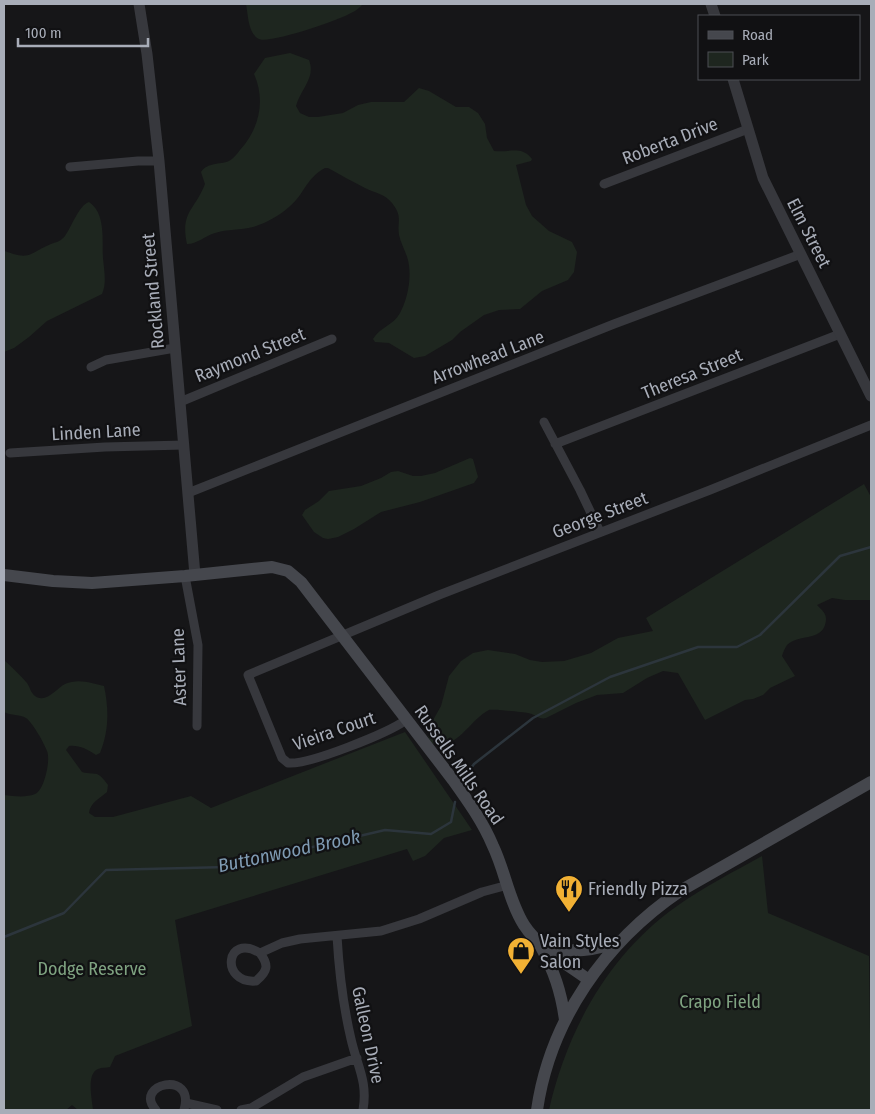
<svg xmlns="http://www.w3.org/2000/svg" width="875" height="1114" viewBox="0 0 875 1114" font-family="'Fira Sans Condensed',sans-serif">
<rect width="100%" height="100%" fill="#161618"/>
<path fill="#1e261f" d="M 246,4 L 363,4 C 360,7 356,11 351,13 C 340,20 269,44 259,39 C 248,34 248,14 246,4 Z
M 290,53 L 309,60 C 316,78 301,88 296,106 L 300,113 L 309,117 L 318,117 L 343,113 L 358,105 L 371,102 L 404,102 L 419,88 L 429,91 L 456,107 L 469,107 L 478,113 L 485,124 L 487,138 L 494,151 C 508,153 522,145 532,159 L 531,161 L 516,165 L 526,205 L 532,216 L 549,231 L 572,242 L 577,252 L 574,272 L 568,280 L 542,291 L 520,309 L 499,310 L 484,315 L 460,332 L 452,340 L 425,356 L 414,358 L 389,343 L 375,342 L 373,339 C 380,327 394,325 400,313 C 408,298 412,277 408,260 C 406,252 401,244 399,235 C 397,221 403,217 392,203 C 385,194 375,193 365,188 C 353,182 341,175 328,168 L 325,168 C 305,179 305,194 289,207 C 279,216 266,223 253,227 C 241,230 227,229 215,233 C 205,236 197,244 187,244 C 180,212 195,210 205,184 L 201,172 C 208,162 219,165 229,161 C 233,159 237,154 240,150 C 259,129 266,101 254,74 L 265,58 Z
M 89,202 C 106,213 102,241 103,258 C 104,270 107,283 102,294 L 47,321 L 29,337 L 14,348 L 4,352 L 4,248 L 5,251 C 30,261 30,253 51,244 C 57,242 61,241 65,236 C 71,228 79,205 89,202 Z
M 470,458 L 473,459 L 478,477 L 474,483 L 420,502 L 381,512 L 354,529 L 338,537 L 328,539 L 323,538 L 314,532 L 302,515 L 305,510 L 319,501 L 329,491 L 361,486 L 381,478 L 391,472 L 398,471 L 413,476 L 421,476 L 435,473 Z
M 864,484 L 871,497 L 871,600 L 845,600 L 832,598 L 817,605 C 824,612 828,615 825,625 C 820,641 798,634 787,645 C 785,648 783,652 782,656 L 795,676 L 770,688 L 763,695 L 753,699 L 745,700 L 705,720 L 678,673 L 663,671 L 647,678 L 623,693 L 597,695 L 576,703 L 546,718 C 539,720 535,714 528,713 C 523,712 492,709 489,710 C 470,719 456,753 431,743 L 428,736 L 432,722 L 441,706 L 449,676 L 461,661 L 473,653 L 488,650 L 515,654 L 530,660 L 542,662 L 564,661 L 591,653 L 618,638 L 653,631 L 646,618 Z
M 4,660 C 12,667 20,675 27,683 C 30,687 30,692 35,696 C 46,704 57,688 65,684 C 78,678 92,683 104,686 C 109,709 109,731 100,753 L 96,755 C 87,749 79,745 69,746 L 66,750 L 82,772 C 98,776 96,769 108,785 L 107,792 C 100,798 90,803 89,813 L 95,817 L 113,817 L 191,796 L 211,808 L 405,732 L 472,830 L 444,838 L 425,856 L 413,861 L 407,849 L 175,920 L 192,1026 L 115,1056 L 110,1067 C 106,1068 102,1067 98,1069 C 86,1074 92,1099 93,1110 L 78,1110 L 72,1105 L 66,1110 L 4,1110 L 4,795 C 14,796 25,798 35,794 C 44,791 51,760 47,751 C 44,743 33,723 26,718 C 20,714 11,716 4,712 Z
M 762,856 L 768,913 L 869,956 L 871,1110 L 549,1110 C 567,1030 609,954 677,906 C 704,887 733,872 762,856 Z"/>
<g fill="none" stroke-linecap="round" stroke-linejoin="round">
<path stroke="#2c353c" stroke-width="2.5" d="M 463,779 L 474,764 L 533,718 L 610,677 L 698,647 L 737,647 L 760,635 L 840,556 L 871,547
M 4,937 L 64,913 L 106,870 L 227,867 L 385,830 L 431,834 L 451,822 L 455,802"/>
<path stroke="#37383d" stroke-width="9" d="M 70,167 L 138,161 L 159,161
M 604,184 L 748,129
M 91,367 L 106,360 L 175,348
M 180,402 L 332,339
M 544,422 L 580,490 L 600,532
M 555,444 L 840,334
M 10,453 L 105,447 L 184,445
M 188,493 L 614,324 L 801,254
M 185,576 L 198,645 L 197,726
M 406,720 C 388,733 309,765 288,763 L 282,758 L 248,675 L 439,595 L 710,490 L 871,425
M 337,936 C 339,971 343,1005 351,1039 C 357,1066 368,1081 363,1110
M 260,953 C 225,932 220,984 256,981 C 268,971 269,965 260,953 L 282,943 L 300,939 L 381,931 L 419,919 L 482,892 L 508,885
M 186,1103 L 217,1110
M 156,1110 C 132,1084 196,1069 184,1110
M 241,1110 L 251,1108 L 303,1077 L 357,1058"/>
<path stroke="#37383d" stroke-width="11" d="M 139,4 L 147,54 L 159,161 L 195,575
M 711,4 L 715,16
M 733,79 L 763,178 L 871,396"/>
<path stroke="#45474d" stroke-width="12" d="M 4,575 L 53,581 L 92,583 L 185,576 L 272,567 L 288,571 L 301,582 L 453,780 C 468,801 483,822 493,846 C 505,871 509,901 524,925 C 538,947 568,965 589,980
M 540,945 C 554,971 561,991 565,1020
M 548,948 C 575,952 592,952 618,941
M 537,1110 C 550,1020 605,942 680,891 L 871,782"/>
</g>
<defs>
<symbol id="restaurant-pin" viewBox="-11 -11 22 30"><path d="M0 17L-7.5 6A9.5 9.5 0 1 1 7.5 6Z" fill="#f2b134" stroke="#111113"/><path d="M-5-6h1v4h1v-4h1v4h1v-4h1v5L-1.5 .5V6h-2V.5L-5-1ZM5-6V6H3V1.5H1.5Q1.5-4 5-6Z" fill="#111"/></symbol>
<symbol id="shop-pin" viewBox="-11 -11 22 30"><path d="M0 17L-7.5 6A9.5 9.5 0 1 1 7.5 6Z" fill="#f2b134" stroke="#111113"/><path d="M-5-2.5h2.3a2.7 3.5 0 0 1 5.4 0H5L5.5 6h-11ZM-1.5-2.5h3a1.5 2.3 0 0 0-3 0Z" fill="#111"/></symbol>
</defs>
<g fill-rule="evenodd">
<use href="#restaurant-pin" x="553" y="873" width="32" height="43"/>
<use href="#shop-pin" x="505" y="935" width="32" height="43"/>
</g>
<g text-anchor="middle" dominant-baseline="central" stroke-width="4.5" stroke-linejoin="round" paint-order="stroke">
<g font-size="18" fill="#a8adb8" stroke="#111113">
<text transform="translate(670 141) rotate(-21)">Roberta Drive</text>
<text transform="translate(809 233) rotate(63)">Elm Street</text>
<text transform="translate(153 291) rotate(-95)">Rockland Street</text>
<text transform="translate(250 355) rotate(-22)">Raymond Street</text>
<text transform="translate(488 357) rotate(-21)">Arrowhead Lane</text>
<text transform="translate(692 374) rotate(-22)">Theresa Street</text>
<text transform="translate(96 432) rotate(-3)">Linden Lane</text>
<text transform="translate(600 515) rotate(-21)">George Street</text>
<text transform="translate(179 667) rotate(-92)">Aster Lane</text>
<text transform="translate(334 731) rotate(-19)">Vieira Court</text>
<text transform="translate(459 765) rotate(55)">Russells Mills Road</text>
<text transform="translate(368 1035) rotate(78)">Galleon Drive</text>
</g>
<g font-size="18" fill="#a8adb8" stroke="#111113" text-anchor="start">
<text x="588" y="889">Friendly Pizza</text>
<text x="540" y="941">Vain Styles<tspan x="540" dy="21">Salon</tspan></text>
</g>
<g font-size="18" fill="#7fa381" stroke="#111113">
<text x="92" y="969">Dodge Reserve</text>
<text x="720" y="1002">Crapo Field</text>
</g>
<g font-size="19" font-style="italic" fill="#7f9bb3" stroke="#111113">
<text transform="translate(289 851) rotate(-12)">Buttonwood Brook</text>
</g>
</g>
<rect width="875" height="1114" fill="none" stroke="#a8adb8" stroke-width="10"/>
<rect x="698" y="15" width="162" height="65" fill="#111113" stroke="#4d4f55"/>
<rect x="708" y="31" width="25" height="8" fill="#45474d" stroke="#4d4f55"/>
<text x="742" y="40" font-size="15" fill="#a8adb8">Road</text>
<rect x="708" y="52" width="25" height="15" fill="#1e261f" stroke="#4d4f55"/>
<text x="742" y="65" font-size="15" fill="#a8adb8">Park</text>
<path d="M18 38v8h130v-8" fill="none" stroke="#a8adb8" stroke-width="2.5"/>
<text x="25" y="38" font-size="15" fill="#a8adb8" stroke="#111113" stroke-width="4" paint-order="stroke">100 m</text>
</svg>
